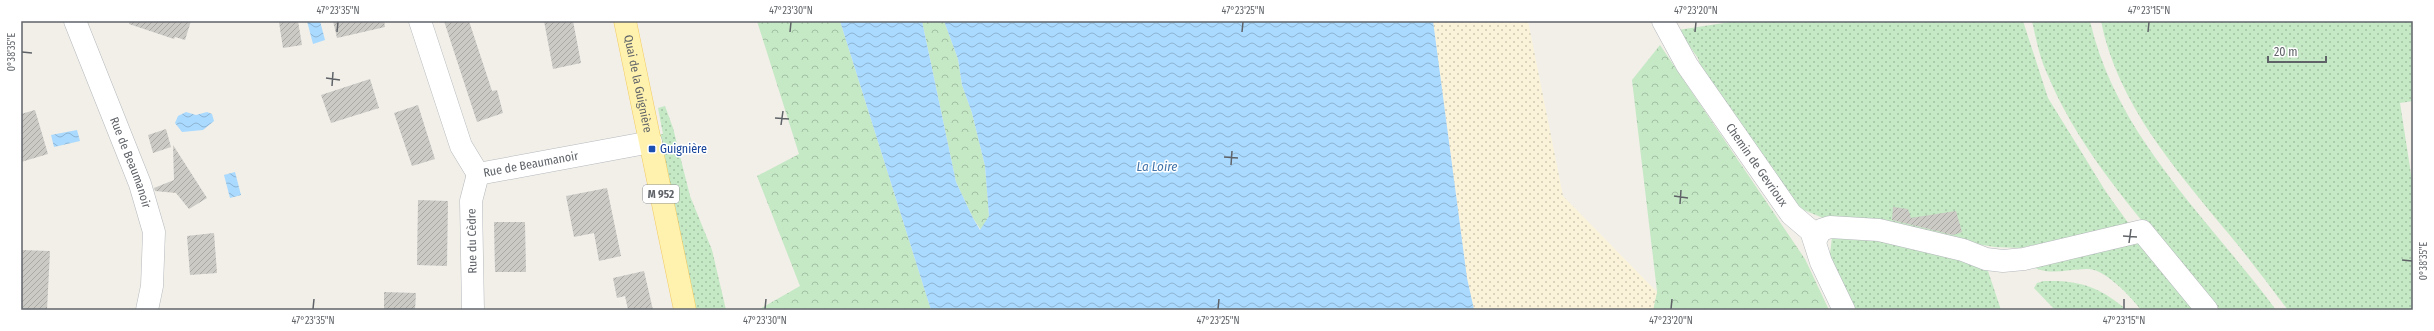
<svg xmlns="http://www.w3.org/2000/svg" width="2434" height="331" viewBox="0 0 2434 331" font-family="'Fira Sans Condensed',sans-serif">
<defs>
<pattern id="green-dots" width="8" height="8" patternUnits="userSpaceOnUse"><rect width="8" height="8" fill="#c5e8c5"/><path d="M2 2h.1M6 6h.1" fill="none" stroke="#a3c0a4" stroke-width="1.8" stroke-linecap="round"/></pattern>
<pattern id="forest-crowns" width="20" height="18" patternUnits="userSpaceOnUse"><rect width="20" height="18" fill="#c5e8c5"/><path d="M2 6a3 3 0 1 1 6 0M12 15a3 3 0 1 1 6 0" fill="none" stroke="#a3c0a4"/></pattern>
<pattern id="sand-dots" width="8" height="8" patternUnits="userSpaceOnUse"><rect width="8" height="8" fill="#fbf3d9"/><path d="M2 2h.1M6 6h.1" fill="none" stroke="#cec8b4" stroke-width="1.8" stroke-linecap="round"/></pattern>
<pattern id="water-waves" width="16" height="10" patternUnits="userSpaceOnUse"><rect width="16" height="10" fill="#aadaff"/><path d="M0 5q4-4 8 0t8 0" fill="none" stroke="#8eb4d2"/></pattern>
<pattern id="building-hatch" width="6" height="6" patternUnits="userSpaceOnUse"><rect width="6" height="6" fill="#cccac5"/><path d="M-1 1l2-2M0 6l6-6M5 7l2-2" fill="none" stroke="#a9a8a4"/></pattern>
</defs>
<rect width="100%" height="100%" fill="#f1efe8"/>
<path fill="url(#green-dots)" d="M 1737,21 L 2023,21 L 2048,98 L 2106,192 L 2129,224 L 2032,248 L 2032,245 L 2021,248 L 1995,247 L 1828,220 L 1799,208 L 1703,74 L 1698,58 L 1678,30 Z
M 2032,21 L 2090,21 C 2116,136 2208,218 2276,310 L 2217,310 C 2156,235 2083,162 2046,71 C 2039,55 2036,38 2032,21 Z
M 2101,21 L 2413,21 L 2413,101 L 2400,103 L 2413,187 L 2413,310 L 2288,310 C 2268,284 2249,258 2228,233 C 2176,170 2117,103 2101,21 Z
M 665,106 L 673,128 L 690,196 L 712,250 L 726,310 L 693,310 L 658,135 L 663,134 L 658,108 Z
M 1864,235 L 1968,260 L 1988,271 L 2001,310 L 1851,310 L 1829,263 L 1832,237 Z
M 2135,241 L 2141,243 L 2198,310 L 2141,310 C 2131,297 2106,270 2089,269 C 2070,268 2053,276 2035,268 L 2036,263 Z
M 2044,281 C 2080,280 2100,287 2127,310 L 2055,310 L 2034,288 L 2037,283 Z"/>
<path fill="url(#forest-crowns)" d="M 757,21 L 840,21 L 931,310 L 758,310 L 800,286 L 757,176 L 799,154 Z
M 922,21 L 944,21 L 958,59 L 962,85 L 972,113 L 985,166 L 989,216 L 981,230 L 973,218 L 956,182 Z
M 1660,45 L 1805,259 L 1829,310 L 1653,310 L 1657,291 L 1632,80 Z"/>
<path fill="url(#sand-dots)" d="M 1433,21 L 1528,21 L 1563,196 L 1657,292 L 1653,310 L 1474,310 L 1467,278 Z"/>
<path fill="url(#water-waves)" d="M 307,21 L 320,21 L 325,40 L 313,44 Z
M 840,21 L 922,21 L 956,182 L 973,218 L 980,230 L 989,216 L 985,166 L 972,113 L 962,85 L 958,59 L 944,21 L 1433,21 L 1467,278 L 1474,310 L 931,310 Z
M 186,112 L 196,115 L 207,112 L 212,114 L 214,121 L 203,130 L 182,132 L 175,123 L 178,116 Z
M 77,130 L 80,141 L 54,147 L 51,135 Z
M 235,172 L 241,195 L 230,198 L 224,175 Z"/>
<path fill="url(#building-hatch)" d="M 129,21 L 191,21 L 185,40 L 175,37 L 174,39 L 129,24 Z
M 298,21 L 302,45 L 283,48 L 279,22 Z
M 333,21 L 384,21 L 385,27 L 337,38 Z
M 444,21 L 469,21 L 492,91 L 497,90 L 503,113 L 477,122 Z
M 544,21 L 573,21 L 581,63 L 553,69 Z
M 370,79 L 379,108 L 331,123 L 321,95 Z
M 418,105 L 435,159 L 412,166 L 394,113 Z
M 35,110 L 48,154 L 21,162 L 21,114 Z
M 166,129 L 171,147 L 153,153 L 148,135 Z
M 173,145 L 207,198 L 189,209 L 176,193 L 155,191 L 154,188 L 174,180 Z
M 607,188 L 621,256 L 599,261 L 594,233 L 574,237 L 566,196 Z
M 418,200 L 448,201 L 447,266 L 417,265 Z
M 1893,207 L 1908,209 L 1911,218 L 1956,211 L 1962,232 L 1953,235 L 1892,220 Z
M 494,222 L 525,222 L 526,272 L 495,272 Z
M 214,233 L 217,273 L 190,275 L 187,236 Z
M 21,250 L 50,251 L 47,310 L 21,310 Z
M 644,271 L 653,310 L 628,310 L 625,296 L 617,298 L 613,278 Z
M 384,292 L 416,293 L 415,310 L 384,310 Z"/>
<g fill="none" stroke-linecap="round" stroke-linejoin="round">
<defs>
<g id="minor">
<path id="s1" d="M 75,21 L 140,184 L 154,232 L 152,286 L 147,310"/>
<path id="s2" d="M 420,21 L 461,146 L 478,174 L 651,142"/>
<path id="s3" d="M 1663,21 L 1687,65 L 1784,204 L 1791,214 L 1811,231 L 1821,262 L 1844,310"/>
<path d="M 1815,241 L 1821,230 L 1830,227 L 1879,230 L 1963,250 L 1986,259 L 2003,261 L 2024,259 L 2142,231 L 2207,310"/>
<path d="M 473,310 L 471,201 L 478,174"/>
</g>
<g id="major">
<path id="s4" d="M 625,21 L 685,310"/>
</g>
</defs>
<use href="#minor" stroke="#b5b8bc" stroke-width="23"/>
<use href="#major" stroke="#f2c960" stroke-width="23"/>
<use href="#minor" stroke="#fff" stroke-width="22"/>
<use href="#major" stroke="#fff2af" stroke-width="22"/>
</g>
<path fill="none" stroke="#5f6368" stroke-width="1.5" d="M 337,32 L 338,22M 790,32 L 791,22M 1242,32 L 1243,22M 1695,32 L 1696,22M 2148,32 L 2149,22M 22,52 L 32,53M 326,78 L 340,80M 332,86 L 333,72M 775,118 L 789,119M 781,125 L 783,111M 1224,157 L 1238,158M 1231,165 L 1232,151M 1674,196 L 1688,198M 1680,204 L 1681,190M 2123,236 L 2137,237M 2129,243 L 2131,229M 2402,260 L 2412,261M 313,309 L 314,299M 765,309 L 766,299M 1218,309 L 1219,299M 1671,309 L 1672,299M 2124,309 L 2124,299"/>
<rect fill="#1a4fb4" stroke="#fff" stroke-width="1.5" x="648" y="145" width="8" height="8" rx="2"/>
<g text-anchor="middle" dominant-baseline="central" stroke-width="3" stroke-linejoin="round" paint-order="stroke">
<rect fill="#fff" stroke="#8f9295" stroke-width="1" x="643" y="185" width="36" height="18" rx="3"/>
<g font-size="11" font-weight="bold" fill="#5f6368">
<text x="661" y="194">M 952</text>
</g>
<g font-size="12" fill="#5f6368" stroke="#fff">
<text stroke="none"><textPath href="#s4" startOffset="64">Quai de la Guignière</textPath></text>
<text stroke="none"><textPath href="#s1" startOffset="152">Rue de Beaumanoir</textPath></text>
<text stroke="none"><textPath href="#s2" startOffset="218">Rue de Beaumanoir</textPath></text>
<text stroke="none"><textPath href="#s3" startOffset="172">Chemin de Gevrioux</textPath></text>
<text transform="translate(472 241) rotate(-91)">Rue du Cèdre</text>
</g>
<g font-size="12" fill="#164399" stroke="#fff" text-anchor="start">
<text x="660" y="149">Guignière</text>
</g>
<g font-size="13" font-style="italic" fill="#4174aa" stroke="#fff">
<text x="1157" y="166">La Loire</text>
</g>
</g>
<rect width="2434" height="331" fill="none" stroke="#ffffff" stroke-width="44"/>
<path d="M2268 56v6h58v-6" fill="none" stroke="#5f6368" stroke-width="2"/>
<text x="2274" y="56" font-size="12" fill="#5f6368" stroke="#ffffff" stroke-width="3" paint-order="stroke">20 m</text>
<rect x="22" y="22" width="2390" height="287" fill="none" stroke="#5f6368" stroke-width="1.5"/>
<g font-size="10" text-anchor="middle" fill="#5f6368">
<text x="338" y="14">47°23'35"N</text>
<text x="791" y="14">47°23'30"N</text>
<text x="1243" y="14">47°23'25"N</text>
<text x="1696" y="14">47°23'20"N</text>
<text x="2149" y="14">47°23'15"N</text>
<text transform="translate(11 52) rotate(-90)" y="4">0°38'35"E</text>
<text transform="translate(2423 261) rotate(-90)" y="4">0°38'35"E</text>
<text x="313" y="324">47°23'35"N</text>
<text x="765" y="324">47°23'30"N</text>
<text x="1218" y="324">47°23'25"N</text>
<text x="1671" y="324">47°23'20"N</text>
<text x="2124" y="324">47°23'15"N</text>
</g>
</svg>
